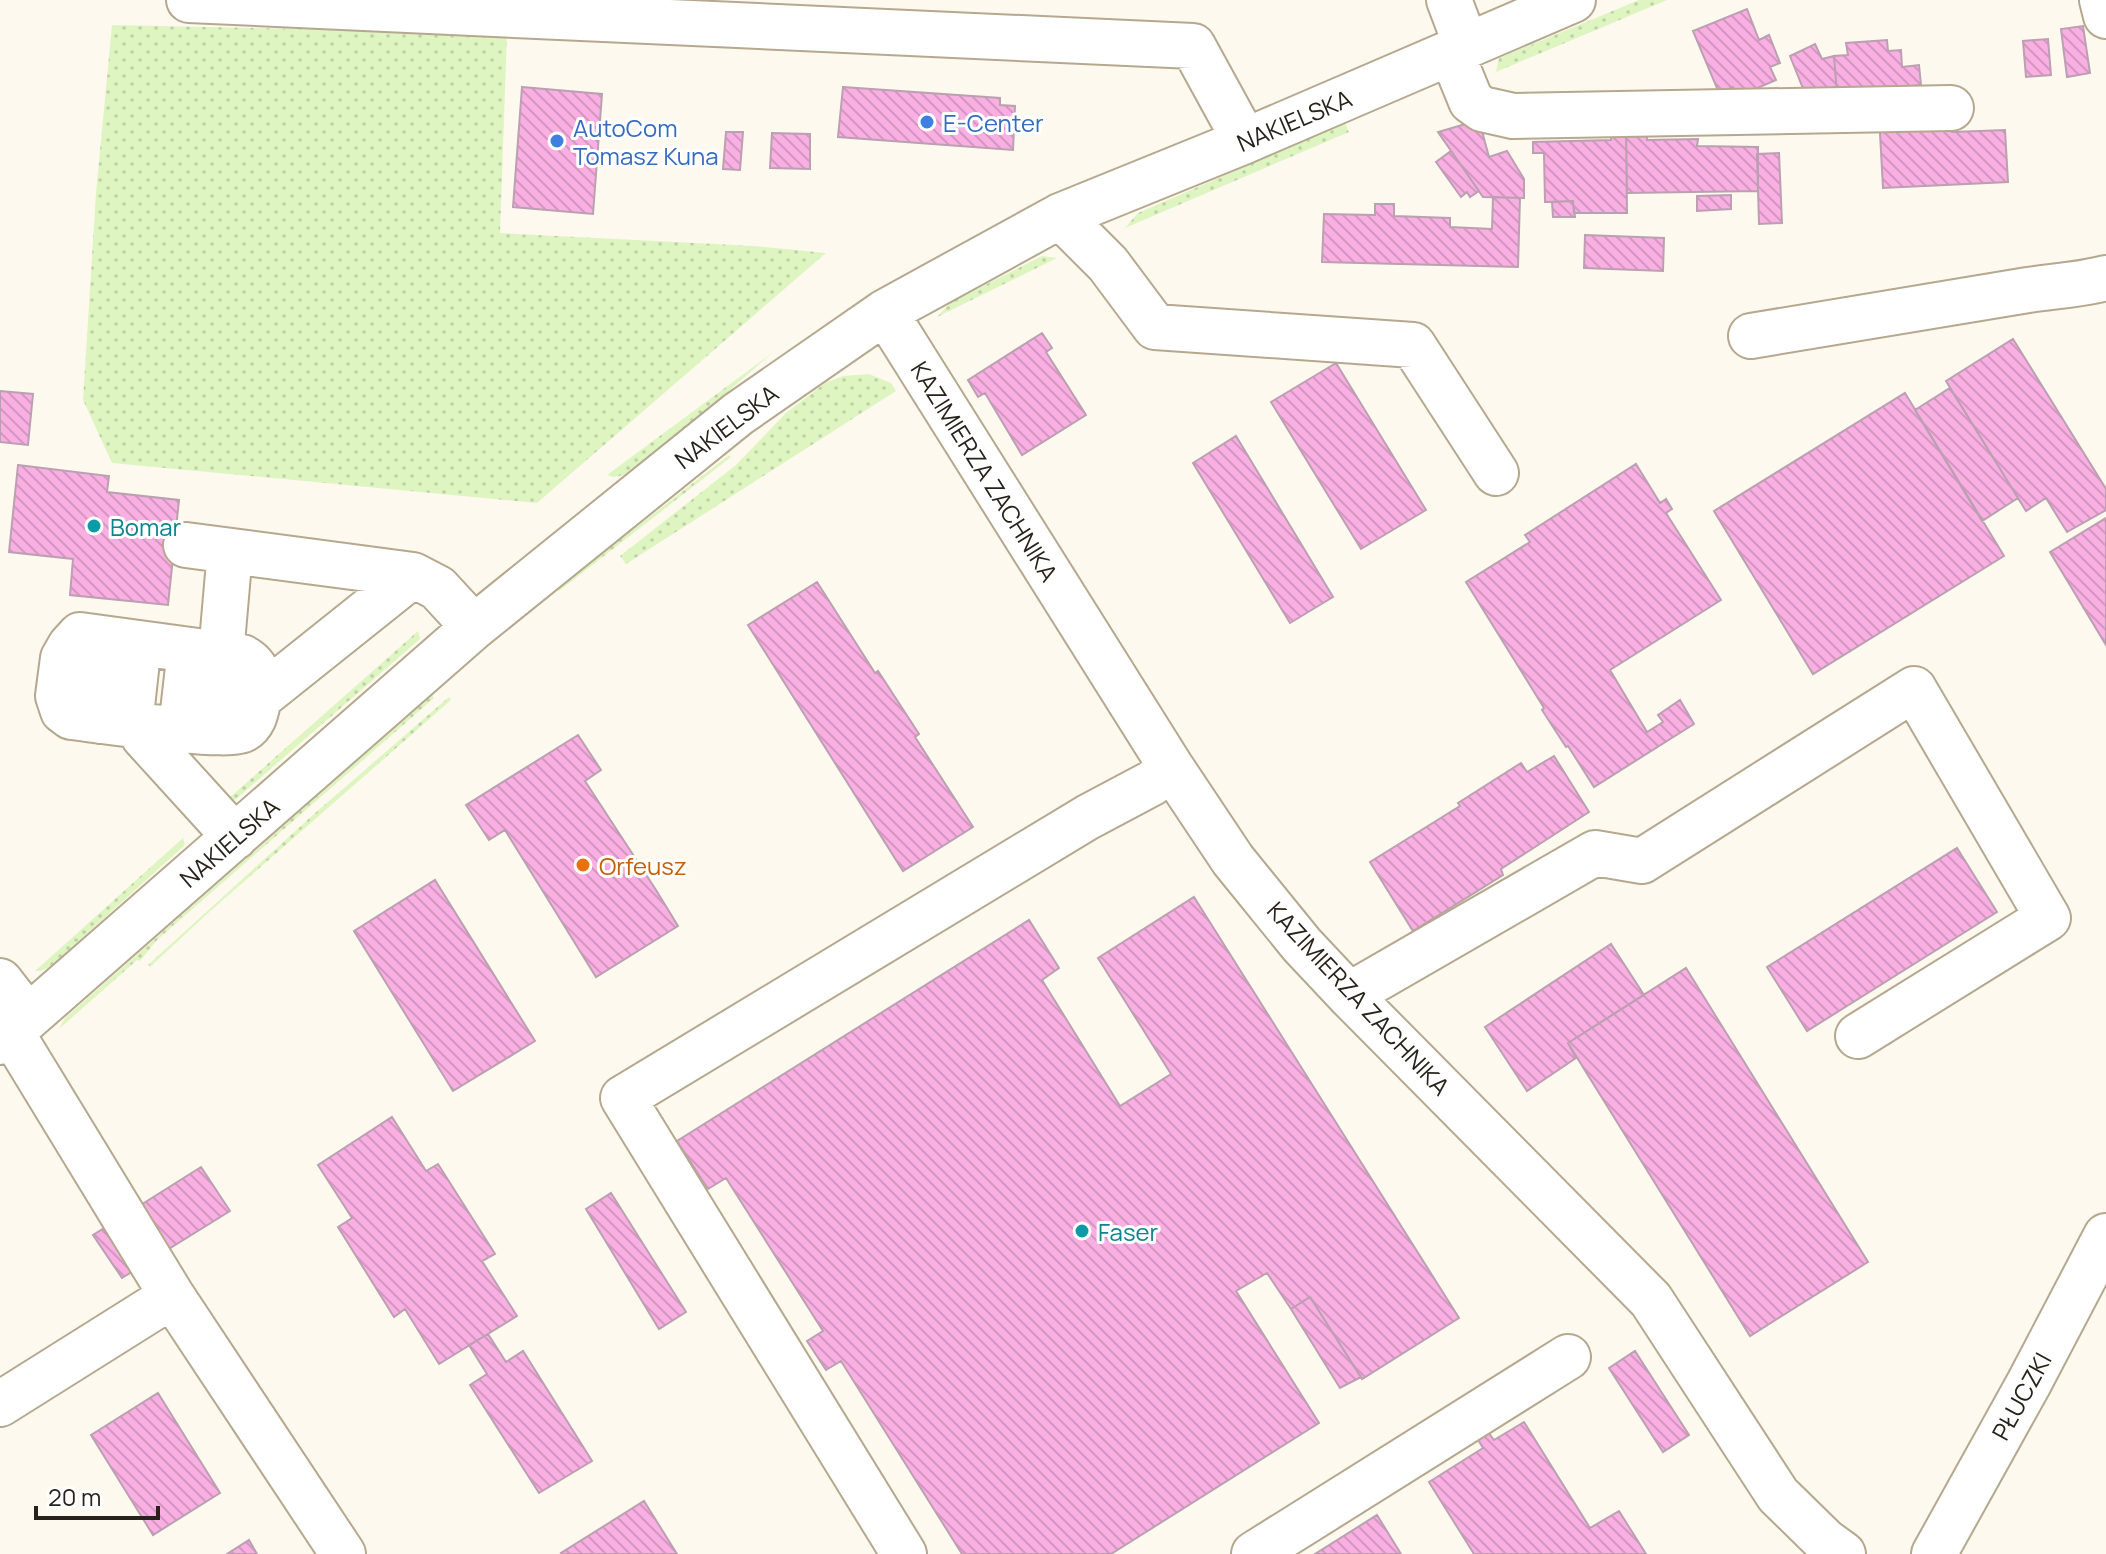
<svg xmlns="http://www.w3.org/2000/svg" width="2106" height="1554" viewBox="0 0 2106 1554" font-family="Manrope,sans-serif">
<defs>
<pattern id="grass-dots" width="8" height="8" patternUnits="userSpaceOnUse" patternTransform="scale(2)"><rect width="8" height="8" fill="#def5c2"/><path d="M2 2h.1M6 6h.1" fill="none" stroke="#bed2a6" stroke-width="1.8" stroke-linecap="round"/></pattern>
<pattern id="building-back-hatch" width="6" height="6" patternUnits="userSpaceOnUse" patternTransform="scale(2)"><rect width="6" height="6" fill="#f9afe2"/><path d="M-1 5l2 2M0 0l6 6M5-1l2 2" fill="none" stroke="#d596c1"/></pattern>
</defs>
<rect width="100%" height="100%" fill="#fef9ee"/>
<path fill="url(#grass-dots)" d="M 1639,0 L 1667,0 L 1496,72 L 1499,58 Z
M 112,25 L 507,33 L 500,233 L 754,246 L 826,253 L 537,503 L 112,463 L 83,400 L 96,193 Z
M 1345,123 L 1349,132 L 1125,228 L 1138,213 Z
M 1042,256 L 1057,258 L 937,317 L 951,302 Z
M 772,353 L 683,431 L 624,475 L 613,477 L 607,475 Z
M 869,374 L 891,383 L 896,391 L 626,564 L 620,556 L 736,465 L 786,413 L 825,383 L 843,376 Z
M 729,455 L 731,457 L 559,591 L 558,588 Z
M 418,631 L 420,639 L 235,800 L 229,798 Z
M 432,695 L 434,698 L 157,940 L 140,961 L 137,960 L 59,1029 L 65,1018 Z
M 449,697 L 451,700 L 207,914 L 150,967 L 148,965 L 314,814 Z
M 183,838 L 185,845 L 50,967 L 40,971 L 35,971 Z"/>
<path fill="url(#building-back-hatch)" stroke="#baa0b1" stroke-width="2" d="M 1747,9 L 1759,40 L 1769,35 L 1780,63 L 1770,67 L 1776,80 L 1737,97 L 1733,87 L 1719,93 L 1693,31 Z
M 2083,26 L 2090,73 L 2067,77 L 2061,29 Z
M 2048,39 L 2051,75 L 2026,77 L 2023,41 Z
M 1887,40 L 1888,51 L 1901,50 L 1902,67 L 1919,65 L 1921,85 L 1837,93 L 1834,56 L 1848,55 L 1846,43 Z
M 1815,44 L 1822,59 L 1834,56 L 1837,93 L 1806,96 L 1790,56 Z
M 522,87 L 602,94 L 593,214 L 513,207 Z
M 843,87 L 1000,98 L 1000,105 L 1015,106 L 1013,150 L 838,137 Z
M 1951,114 L 1952,132 L 2005,130 L 2008,182 L 1883,188 L 1879,115 Z
M 1479,120 L 1489,157 L 1507,151 L 1524,179 L 1524,198 L 1483,197 L 1438,132 Z
M 1647,128 L 1647,140 L 1698,139 L 1697,146 L 1758,147 L 1758,191 L 1627,193 L 1626,129 Z
M 1626,129 L 1627,213 L 1574,213 L 1573,201 L 1545,202 L 1544,153 L 1533,153 L 1533,142 L 1611,140 L 1611,130 Z
M 726,132 L 743,132 L 740,170 L 723,169 Z
M 772,133 L 810,134 L 810,169 L 770,168 Z
M 1451,151 L 1479,191 L 1470,197 L 1467,192 L 1461,197 L 1436,162 Z
M 1779,153 L 1782,223 L 1759,224 L 1757,154 Z
M 1731,195 L 1731,209 L 1697,211 L 1697,196 Z
M 1493,197 L 1520,198 L 1518,267 L 1322,262 L 1324,214 L 1375,215 L 1375,204 L 1394,204 L 1394,216 L 1450,218 L 1450,227 L 1492,229 Z
M 1573,201 L 1575,217 L 1553,217 L 1552,202 Z
M 1585,235 L 1664,238 L 1663,271 L 1584,268 Z
M 1042,333 L 1052,348 L 1046,352 L 1086,415 L 1022,455 L 985,393 L 978,397 L 968,380 Z
M 2013,339 L 2106,489 L 2106,510 L 2067,532 L 2046,498 L 2026,511 L 1946,381 Z
M 1336,363 L 1426,510 L 1361,549 L 1271,402 Z
M 1950,388 L 2018,498 L 1982,521 L 1915,410 Z
M 0,391 L 33,394 L 28,445 L 0,442 Z
M 1905,393 L 2004,556 L 1813,674 L 1714,511 Z
M 1236,436 L 1333,597 L 1290,623 L 1193,463 Z
M 1636,464 L 1660,503 L 1666,499 L 1672,509 L 1666,513 L 1721,600 L 1610,670 L 1647,732 L 1663,722 L 1658,715 L 1680,700 L 1694,724 L 1594,787 L 1568,746 L 1566,747 L 1542,710 L 1544,708 L 1466,582 L 1530,542 L 1525,535 Z
M 18,465 L 109,476 L 107,492 L 179,500 L 168,605 L 70,595 L 73,559 L 9,552 Z
M 2106,518 L 2106,645 L 2050,552 Z
M 817,582 L 875,673 L 878,671 L 919,734 L 915,737 L 973,827 L 903,871 L 748,625 Z
M 578,735 L 601,770 L 585,781 L 656,890 L 678,926 L 596,977 L 505,830 L 489,840 L 466,805 Z
M 1554,756 L 1589,812 L 1501,869 L 1503,875 L 1413,931 L 1370,862 L 1460,806 L 1458,803 L 1521,763 L 1527,772 Z
M 1957,848 L 1997,912 L 1807,1031 L 1767,967 Z
M 435,880 L 535,1041 L 453,1091 L 354,931 Z
M 1194,897 L 1459,1318 L 1362,1379 L 1310,1297 L 1291,1309 L 1267,1273 L 1236,1291 L 1319,1423 L 1111,1554 L 962,1554 L 841,1361 L 826,1370 L 807,1341 L 823,1331 L 726,1178 L 708,1189 L 677,1141 L 1029,920 L 1059,968 L 1042,980 L 1120,1106 L 1171,1074 L 1098,958 Z
M 1611,944 L 1644,995 L 1568,1043 L 1576,1058 L 1527,1091 L 1485,1027 Z
M 1686,968 L 1868,1262 L 1750,1336 L 1568,1043 Z
M 392,1117 L 426,1171 L 438,1164 L 495,1254 L 482,1261 L 517,1316 L 439,1364 L 405,1309 L 394,1317 L 338,1227 L 352,1218 L 318,1165 Z
M 201,1167 L 230,1211 L 122,1278 L 93,1235 Z
M 611,1193 L 686,1312 L 659,1329 L 586,1209 Z
M 1310,1297 L 1361,1377 L 1340,1388 L 1291,1309 Z
M 488,1334 L 506,1362 L 523,1351 L 592,1461 L 539,1493 L 470,1385 L 487,1374 L 469,1345 Z
M 1635,1351 L 1689,1435 L 1663,1452 L 1609,1368 Z
M 158,1393 L 220,1493 L 153,1535 L 91,1435 Z
M 1524,1422 L 1590,1528 L 1619,1511 L 1646,1554 L 1474,1554 L 1429,1482 L 1483,1448 L 1477,1438 L 1488,1432 L 1494,1440 Z
M 644,1501 L 677,1554 L 562,1554 L 561,1553 Z
M 1377,1515 L 1401,1554 L 1315,1554 Z
M 249,1540 L 257,1554 L 227,1554 Z"/>
<g fill="none" stroke-linecap="round" stroke-linejoin="round">
<defs>
<path id="minor" d="M 189,0 L 1193,46 L 1245,141
M 1449,0 L 1466,45
M 2102,0 L 2106,16
M 1451,52 L 1471,101 L 1482,109 L 1513,116 L 1951,108
M 1060,216 L 1108,264 L 1155,327 L 1413,345 L 1496,473
M 885,312 L 1171,767 L 1233,860 L 1302,945 L 1349,995 L 1651,1300 L 1778,1495 L 1825,1541 L 1843,1554
M 1751,336 L 2028,290 C 2054,286 2080,285 2106,278
M 186,545 L 413,575 L 438,588 L 474,627
M 259,698 C 260,680 260,666 242,657 L 80,635 L 70,646 L 63,658 L 58,696 L 63,711 L 71,717 C 97,720 228,739 243,730 C 255,723 256,711 259,698 L 413,575
M 100,721 L 107,639
M 130,724 L 139,643
M 145,725 L 144,737 L 235,837
M 181,729 L 190,650
M 211,732 L 221,654 L 230,551
M 0,981 L 28,1017
M 1349,995 L 1595,853 L 1642,861 L 1914,689 L 2048,918 L 1858,1036
M 11,1032 L 172,1296 L 343,1554
M 0,1042 L 474,627 L 738,414 L 885,312 L 1060,216 L 1245,141 L 1573,0
M 0,1404 L 172,1296
M 904,1554 L 623,1098 L 1088,817 L 1152,783 L 1171,767
M 1254,1554 L 1568,1357
M 1934,1554 L 2029,1383 L 2106,1236"/>
</defs>
<use href="#minor" stroke="#b5a88f" stroke-width="48"/>
<use href="#minor" stroke="#fff" stroke-width="44"/>
</g>
<g fill="#3f7fe0" stroke="#fff" stroke-width="3">
<circle cx="927" cy="122" r="8"/>
<circle cx="557" cy="141" r="8"/>
</g>
<g fill="#0f9aa8" stroke="#fff" stroke-width="3">
<circle cx="94" cy="526" r="8"/>
<circle cx="1082" cy="1231" r="8"/>
</g>
<circle fill="#e8710a" stroke="#fff" stroke-width="3" cx="583" cy="865" r="8"/>
<g text-anchor="middle" dominant-baseline="central" stroke-width="6" stroke-linejoin="round" paint-order="stroke">
<g font-size="24" fill="#28231a" stroke="#fff">
<text transform="translate(1294 120) rotate(-23)">NAKIELSKA</text>
<text transform="translate(726 426) rotate(-37)">NAKIELSKA</text>
<text transform="translate(985 471) rotate(58)">KAZIMIERZA ZACHNIKA</text>
<text transform="translate(229 842) rotate(-41)">NAKIELSKA</text>
<text transform="translate(1359 998) rotate(47)">KAZIMIERZA ZACHNIKA</text>
<text transform="translate(2021 1396) rotate(-61)">PŁUCZKI</text>
</g>
<g font-size="24" fill="#366cbe" stroke="#fff" text-anchor="start">
<text x="943" y="122">E-Center</text>
<text x="573" y="127">AutoCom<tspan x="573" dy="28">Tomasz Kuna</tspan></text>
</g>
<g font-size="24" fill="#0d838f" stroke="#fff" text-anchor="start">
<text x="110" y="526">Bomar</text>
<text x="1098" y="1231">Faser</text>
</g>
<g font-size="24" fill="#c56008" stroke="#fff" text-anchor="start">
<text x="599" y="865">Orfeusz</text>
</g>
</g>
<path d="M36 1506v12h122v-12" fill="none" stroke="#28231a" stroke-width="4"/>
<text x="48" y="1506" font-size="24" fill="#28231a" stroke="#ffffff" stroke-width="6" paint-order="stroke">20 m</text>
</svg>
